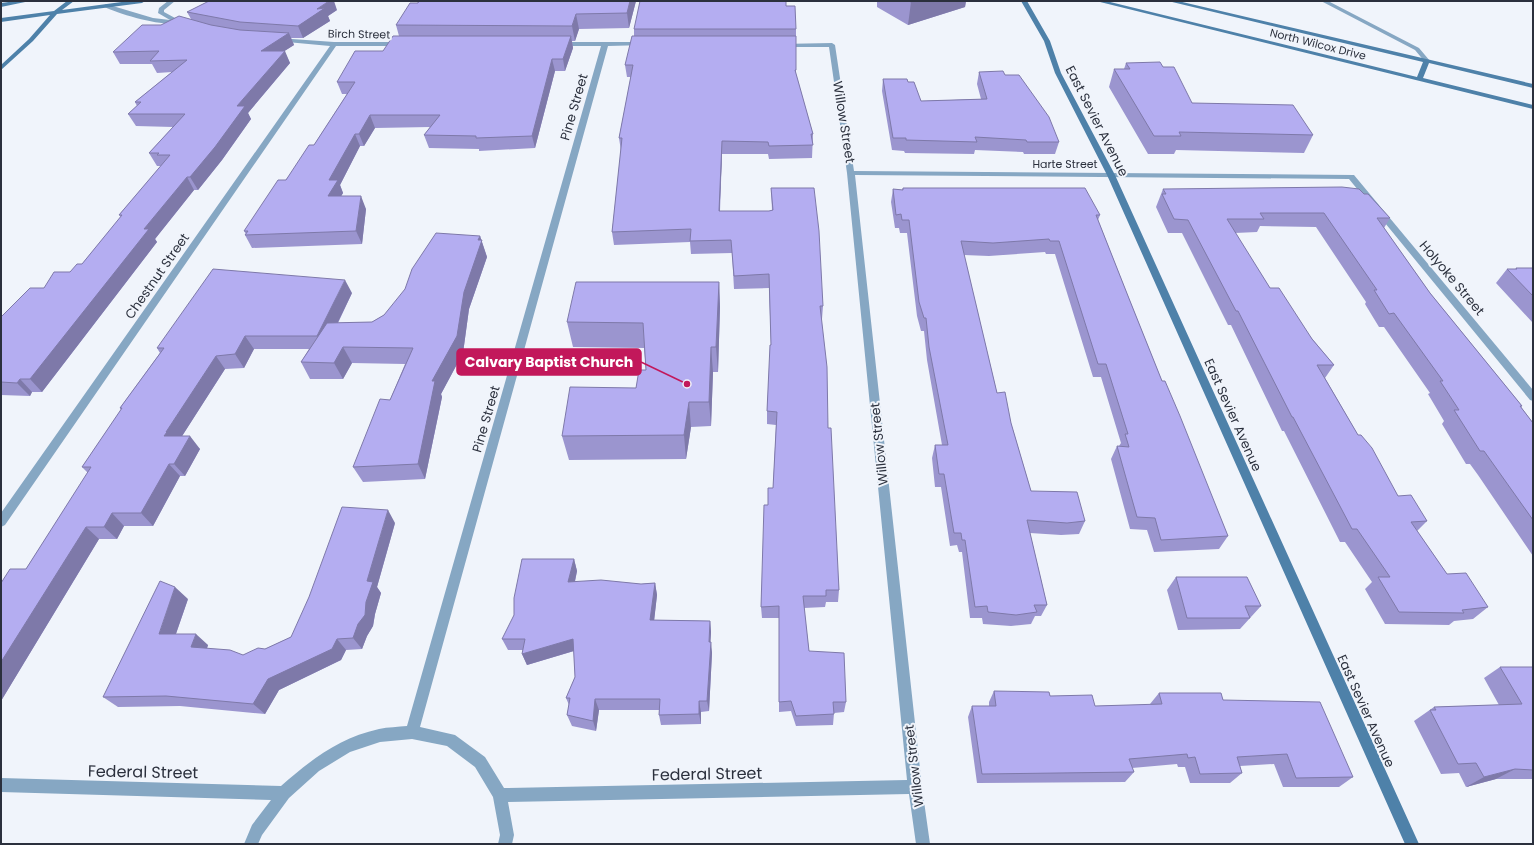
<svg xmlns="http://www.w3.org/2000/svg" width="1534" height="845" viewBox="0 0 1534 845" font-family="Poppins,sans-serif">
<rect width="100%" height="100%" fill="#f0f4fb"/>
<g fill="none" stroke-linecap="round" stroke-linejoin="round">
<path fill="#86a7c3" fill-rule="evenodd" d="M 168,1 L 175,1 L 164,10 L 164,12 L 186,24 L 186,26 L 182,26 L 174,22 C 165,28 112,12 103,6 L 106,4 L 153,18 L 170,20 L 158,13 L 159,8 Z
M 1321,1 L 1328,1 L 1419,48 L 1430,61 L 1425,62 L 1415,50 Z
M 278,38 L 334,42 L 400,42 L 403,44 L 400,46 L 336,46 L 5,525 L 1,527 L 1,513 L 330,46 L 276,41 L 276,39 Z
M 644,42 L 646,43 L 646,45 L 608,46 L 420,727 L 455,735 L 485,757 L 504,788 L 907,780 L 847,173 L 829,47 L 782,47 L 780,46 L 780,44 L 832,43 L 835,45 L 854,171 L 1354,175 L 1533,390 L 1533,401 L 1530,400 L 1349,179 L 855,175 L 922,787 L 930,844 L 916,844 L 909,794 L 508,802 L 514,835 L 512,844 L 498,844 L 500,835 L 493,797 L 475,767 L 447,746 L 412,739 L 380,742 L 350,752 L 319,771 L 289,798 L 262,835 L 258,844 L 244,844 L 252,825 L 271,800 L 1,792 L 1,778 L 281,786 C 312,759 339,738 379,729 C 388,727 398,727 407,726 L 601,46 L 558,46 L 555,44 L 558,42 Z"/>
<path fill="#4e81a9" fill-rule="evenodd" d="M 16,1 L 30,1 L 1,7 L 1,3 Z
M 67,1 L 74,1 L 62,10 L 129,1 L 145,1 L 142,3 L 57,14 L 33,41 L 1,70 L 1,65 L 29,39 L 50,15 L 1,22 L 1,18 L 54,11 Z
M 1021,1 L 1027,1 L 1050,41 L 1061,73 L 1115,175 L 1419,844 L 1405,844 L 1107,175 L 1055,73 L 1044,41 Z
M 1096,1 L 1106,1 L 1417,77 L 1423,62 L 1168,1 L 1178,1 L 1533,84 L 1533,88 L 1429,63 L 1423,78 L 1533,105 L 1533,109 Z"/>
</g>
<path fill="#9b95cf" d="M 419,1 L 636,1 L 629,28 L 579,29 L 575,41 L 572,41 L 573,48 L 565,71 L 555,71 L 535,148 L 479,151 L 479,149 L 429,148 L 424,135 L 430,127 L 375,128 L 364,146 L 360,146 L 340,185 L 343,193 L 341,196 L 366,209 L 362,244 L 252,248 L 245,235 L 246,234 L 244,231 L 314,145 L 347,94 L 342,94 L 337,82 L 383,51 L 399,36 L 396,25 Z
M 877,1 L 966,1 L 965,7 L 908,25 L 877,7 Z
M 786,6 L 796,29 L 796,75 L 813,134 L 812,158 L 769,159 L 768,154 L 722,154 L 720,211 L 769,211 L 772,210 L 771,188 L 823,306 L 822,319 L 821,319 L 828,428 L 839,590 L 838,602 L 826,602 L 825,607 L 804,608 L 809,651 L 846,702 L 844,712 L 834,713 L 833,725 L 796,726 L 791,711 L 779,712 L 779,618 L 762,618 L 761,607 L 768,505 L 768,488 L 773,488 L 776,425 L 767,424 L 767,411 L 771,345 L 769,288 L 734,289 L 732,253 L 691,254 L 690,242 L 614,245 L 612,232 L 621,151 L 619,138 L 631,77 L 627,77 L 625,65 L 634,36 L 634,29 Z
M 337,10 L 328,16 L 330,21 L 303,38 L 291,38 L 294,45 L 284,51 L 290,63 L 248,113 L 251,119 L 222,160 L 198,190 L 194,190 L 155,239 L 157,242 L 42,392 L 32,392 L 30,396 L 1,395 L 1,317 L 44,288 L 70,272 L 82,264 L 121,217 L 119,215 L 161,166 L 157,166 L 149,153 L 173,127 L 136,126 L 128,114 L 137,106 L 135,102 L 172,72 L 157,73 L 152,64 L 120,64 L 113,52 L 191,19 L 187,12 Z
M 1126,63 L 1192,103 L 1313,135 L 1304,153 L 1176,150 L 1174,154 L 1148,154 L 1109,87 L 1114,69 L 1124,69 Z
M 979,72 L 1005,75 L 1059,142 L 1055,154 L 1024,154 L 1023,152 L 975,150 L 974,154 L 905,153 L 904,151 L 892,150 L 882,91 L 883,79 L 921,101 L 981,99 L 977,84 Z
M 903,188 L 1100,215 L 1098,220 L 1128,296 L 1162,381 L 1228,536 L 1219,549 L 1154,552 L 1147,530 L 1130,529 L 1111,459 L 1117,446 L 1119,446 L 1121,443 L 1101,377 L 1093,377 L 1055,254 L 1046,254 L 1045,252 L 989,256 L 964,255 L 997,393 L 1011,423 L 1031,491 L 1085,521 L 1079,534 L 1061,535 L 1030,533 L 1047,605 L 1041,616 L 1035,616 L 1031,624 L 1011,626 L 983,624 L 982,618 L 970,618 L 962,552 L 959,552 L 957,545 L 950,546 L 941,487 L 935,487 L 932,458 L 935,445 L 942,445 L 927,360 L 924,331 L 921,331 L 917,316 L 907,233 L 900,233 L 899,228 L 895,228 L 891,202 L 893,189 L 902,190 Z
M 1163,189 L 1364,194 L 1390,218 L 1384,228 L 1430,293 L 1522,406 L 1521,407 L 1533,423 L 1533,556 L 1478,475 L 1470,464 L 1466,464 L 1442,424 L 1444,421 L 1428,394 L 1430,393 L 1384,327 L 1379,327 L 1365,304 L 1366,302 L 1316,227 L 1260,226 L 1257,232 L 1235,233 L 1270,288 L 1334,365 L 1325,378 L 1358,435 L 1398,496 L 1427,521 L 1417,531 L 1447,574 L 1488,607 L 1473,619 L 1454,621 L 1449,625 L 1385,624 L 1365,589 L 1372,582 L 1345,542 L 1340,542 L 1284,431 L 1282,431 L 1231,325 L 1228,325 L 1182,233 L 1168,233 L 1156,207 Z
M 480,236 L 487,257 L 469,309 L 463,353 L 441,394 L 442,397 L 425,479 L 363,482 L 353,467 L 390,400 L 405,364 L 352,363 L 343,379 L 310,379 L 301,362 L 309,349 L 254,349 L 244,368 L 225,369 L 182,436 L 200,449 L 185,476 L 180,476 L 153,526 L 124,526 L 117,539 L 99,539 L 1,701 L 1,583 L 26,569 L 88,473 L 82,467 L 121,410 L 120,408 L 160,353 L 157,348 L 352,293 L 338,323 L 372,322 L 384,315 Z
M 1516,268 L 1533,268 L 1533,323 L 1496,283 L 1507,269 L 1515,269 Z
M 719,282 L 720,307 L 718,372 L 713,372 L 711,426 L 691,427 L 686,459 L 569,460 L 562,436 L 636,388 L 646,370 L 644,348 L 573,347 L 567,322 Z
M 395,523 L 377,587 L 381,593 L 375,614 L 373,626 L 367,636 L 362,649 L 346,650 L 341,660 L 279,690 L 265,714 L 180,706 L 118,707 L 103,697 L 188,599 L 176,634 L 208,645 L 207,649 L 243,655 L 265,649 L 291,637 Z
M 574,559 L 577,571 L 575,582 L 641,584 L 655,583 L 657,595 L 654,620 L 710,621 L 711,632 L 710,642 L 712,653 L 709,711 L 701,712 L 701,724 L 661,725 L 659,715 L 659,710 L 599,710 L 596,731 L 572,726 L 567,715 L 569,705 L 566,698 L 575,677 L 574,651 L 527,665 L 522,654 L 523,650 L 508,650 L 502,639 Z
M 1176,577 L 1261,606 L 1240,629 L 1178,630 L 1167,590 Z
M 1500,667 L 1533,667 L 1533,779 L 1496,779 L 1466,787 L 1459,773 L 1441,774 L 1414,721 L 1434,707 L 1499,705 L 1484,678 Z
M 994,691 L 1050,696 L 1095,706 L 1151,705 L 1150,704 L 1159,693 L 1223,700 L 1353,777 L 1339,787 L 1283,787 L 1274,764 L 1240,766 L 1242,773 L 1230,783 L 1190,783 L 1185,767 L 1178,767 L 1177,764 L 1132,768 L 1134,772 L 1125,782 L 977,783 L 968,717 L 972,706 L 989,706 L 989,702 Z"/>
<path fill="#7e79a9" d="M 329,1 L 334,1 L 337,10 L 328,16 L 330,21 L 303,38 L 298,26 L 317,9 Z
M 630,1 L 636,1 L 629,28 L 627,13 Z
M 916,1 L 966,1 L 965,7 L 908,25 L 911,2 Z
M 576,14 L 579,29 L 575,41 L 572,26 Z
M 289,33 L 294,45 L 266,63 L 261,51 Z
M 571,36 L 573,48 L 565,71 L 563,59 Z
M 285,51 L 290,63 L 248,113 L 251,119 L 222,160 L 198,190 L 190,177 L 237,106 Z
M 552,59 L 555,71 L 535,148 L 532,136 Z
M 370,115 L 375,128 L 364,146 L 359,134 Z
M 355,134 L 360,146 L 340,185 L 343,193 L 334,209 L 328,196 L 329,180 Z
M 722,141 L 722,154 L 719,224 L 719,211 Z
M 187,177 L 194,190 L 155,239 L 157,242 L 42,392 L 30,379 L 144,229 Z
M 361,196 L 366,209 L 362,244 L 356,231 Z
M 480,236 L 487,257 L 469,309 L 463,353 L 441,394 L 442,397 L 425,479 L 418,464 L 432,381 L 464,292 L 478,240 Z
M 345,280 L 352,293 L 325,349 L 317,336 Z
M 719,282 L 720,307 L 718,372 L 716,347 Z
M 245,336 L 254,349 L 244,368 L 235,354 Z
M 343,347 L 352,363 L 343,379 L 334,363 Z
M 711,347 L 713,372 L 711,426 L 709,402 Z
M 216,356 L 225,369 L 177,444 L 164,436 L 166,432 Z
M 20,379 L 32,392 L 30,396 L 17,383 Z
M 689,402 L 691,427 L 686,459 L 684,435 Z
M 190,436 L 200,449 L 185,476 L 174,464 Z
M 169,464 L 180,476 L 153,526 L 141,513 Z
M 388,510 L 395,523 L 377,587 L 381,593 L 375,614 L 373,626 L 367,636 L 362,649 L 353,638 L 367,581 Z
M 112,513 L 124,526 L 117,539 L 104,527 Z
M 86,527 L 99,539 L 1,701 L 1,662 Z
M 574,559 L 577,571 L 572,594 L 568,582 Z
M 655,583 L 657,595 L 653,631 L 650,620 Z
M 175,587 L 188,599 L 172,645 L 159,634 Z
M 710,621 L 711,632 L 710,653 L 709,642 Z
M 196,634 L 208,645 L 203,658 L 191,647 Z
M 337,639 L 346,650 L 341,660 L 279,690 L 265,714 L 253,704 L 268,679 Z
M 573,639 L 577,650 L 527,665 L 522,654 Z
M 711,642 L 712,653 L 709,711 L 707,701 Z
M 595,699 L 599,710 L 596,731 L 593,721 Z
M 699,701 L 701,712 L 701,724 L 699,714 Z
M 1515,769 L 1496,779 L 1466,787 L 1484,777 Z"/>
<path fill="#b4adf1" stroke="#7e79a9" d="M 209,1 L 329,1 L 317,9 L 325,8 L 298,26 L 240,22 L 187,12 Z
M 419,1 L 630,1 L 627,13 L 576,14 L 572,26 L 396,25 L 410,3 L 418,3 Z
M 640,1 L 786,1 L 786,6 L 795,6 L 796,29 L 634,29 Z
M 908,1 L 916,1 L 911,2 Z
M 179,16 L 211,25 L 240,30 L 289,33 L 261,51 L 285,51 L 237,106 L 245,106 L 215,147 L 190,177 L 187,177 L 144,229 L 149,229 L 30,379 L 20,379 L 17,383 L 1,382 L 1,317 L 30,288 L 44,288 L 54,272 L 70,272 L 77,264 L 82,264 L 122,215 L 119,215 L 170,155 L 157,155 L 159,153 L 149,153 L 185,114 L 128,114 L 141,102 L 135,102 L 187,60 L 150,61 L 159,51 L 113,52 L 142,25 L 161,25 Z
M 393,36 L 571,36 L 563,59 L 552,59 L 532,136 L 476,138 L 476,136 L 424,135 L 440,115 L 370,115 L 359,134 L 355,134 L 329,180 L 338,180 L 328,196 L 361,196 L 356,231 L 245,235 L 248,231 L 244,231 L 278,180 L 286,180 L 309,145 L 314,145 L 355,82 L 337,82 L 355,51 L 383,51 Z
M 632,36 L 796,36 L 796,70 L 795,70 L 813,134 L 811,134 L 813,145 L 769,146 L 768,142 L 722,141 L 719,211 L 769,211 L 773,210 L 771,188 L 814,188 L 819,231 L 823,306 L 820,306 L 827,367 L 828,428 L 831,428 L 839,590 L 826,590 L 826,596 L 803,596 L 809,651 L 844,653 L 846,702 L 833,702 L 834,714 L 796,716 L 791,701 L 779,702 L 779,606 L 761,607 L 764,505 L 768,505 L 768,488 L 773,488 L 777,412 L 767,411 L 770,345 L 771,345 L 769,274 L 734,276 L 731,240 L 690,241 L 691,229 L 612,232 L 622,138 L 619,138 L 633,65 L 625,65 Z
M 1160,62 L 1163,67 L 1174,67 L 1192,103 L 1293,105 L 1313,135 L 1179,132 L 1181,136 L 1154,136 L 1114,69 L 1130,69 L 1126,63 Z
M 1003,71 L 1005,75 L 1019,75 L 1049,117 L 1059,142 L 1027,142 L 1026,140 L 975,137 L 977,142 L 906,140 L 906,138 L 893,138 L 883,79 L 907,79 L 908,82 L 914,82 L 921,101 L 987,99 L 979,72 Z
M 1342,187 L 1359,189 L 1364,194 L 1368,194 L 1390,218 L 1377,218 L 1430,293 L 1522,406 L 1520,406 L 1533,423 L 1533,520 L 1484,451 L 1480,451 L 1454,410 L 1459,410 L 1440,381 L 1443,381 L 1394,313 L 1389,314 L 1374,290 L 1377,290 L 1324,213 L 1260,213 L 1264,219 L 1227,219 L 1270,288 L 1279,288 L 1312,339 L 1334,365 L 1317,365 L 1358,435 L 1361,435 L 1372,448 L 1398,496 L 1411,495 L 1427,521 L 1411,522 L 1447,574 L 1466,573 L 1488,607 L 1462,610 L 1464,613 L 1399,612 L 1378,577 L 1390,577 L 1357,529 L 1352,529 L 1293,417 L 1292,417 L 1238,311 L 1236,311 L 1188,220 L 1174,219 L 1162,194 L 1166,194 L 1163,189 Z
M 903,188 L 1085,188 L 1100,215 L 1096,215 L 1128,296 L 1162,381 L 1165,381 L 1180,416 L 1228,536 L 1161,540 L 1155,518 L 1137,517 L 1117,446 L 1129,447 L 1125,434 L 1128,434 L 1106,364 L 1098,364 L 1059,241 L 1050,241 L 1049,239 L 993,243 L 961,241 L 997,393 L 1005,392 L 1011,423 L 1031,491 L 1077,492 L 1085,521 L 1067,523 L 1027,520 L 1047,605 L 1034,605 L 1037,612 L 1016,615 L 988,612 L 987,606 L 975,607 L 965,540 L 962,540 L 961,533 L 954,533 L 944,474 L 939,474 L 935,445 L 948,445 L 929,347 L 926,318 L 924,318 L 919,302 L 909,220 L 902,220 L 901,214 L 896,215 L 893,189 L 903,190 Z
M 436,233 L 480,236 L 478,240 L 482,240 L 464,292 L 457,336 L 432,381 L 435,381 L 418,464 L 353,467 L 380,399 L 390,400 L 413,348 L 343,347 L 334,363 L 301,362 L 327,323 L 372,322 L 384,315 L 405,289 L 412,269 Z
M 1516,268 L 1533,268 L 1533,296 L 1507,269 L 1517,269 Z
M 213,269 L 345,280 L 317,336 L 245,336 L 235,354 L 216,356 L 166,432 L 167,432 L 164,436 L 190,436 L 174,464 L 169,464 L 141,513 L 112,513 L 104,527 L 86,527 L 1,662 L 1,583 L 10,569 L 26,569 L 91,467 L 82,467 L 122,408 L 120,408 L 164,348 L 157,348 Z
M 576,282 L 719,282 L 716,347 L 711,347 L 709,402 L 689,402 L 684,435 L 562,436 L 570,387 L 636,388 L 639,370 L 646,370 L 643,323 L 567,322 Z
M 342,507 L 388,510 L 367,581 L 373,582 L 366,602 L 365,615 L 358,624 L 353,638 L 337,639 L 332,649 L 268,679 L 253,704 L 166,696 L 103,697 L 160,581 L 175,587 L 159,634 L 196,634 L 191,647 L 230,650 L 243,655 L 258,648 L 265,649 L 291,637 L 309,597 Z
M 522,559 L 574,559 L 568,582 L 601,580 L 641,584 L 655,583 L 650,620 L 710,621 L 709,642 L 711,642 L 707,701 L 699,701 L 699,714 L 659,715 L 660,699 L 595,699 L 593,721 L 567,715 L 570,698 L 566,698 L 575,677 L 573,639 L 522,654 L 525,639 L 502,639 L 514,615 L 514,598 Z
M 1176,577 L 1247,577 L 1261,606 L 1245,606 L 1250,618 L 1187,618 Z
M 1500,667 L 1533,667 L 1533,770 L 1515,769 L 1484,777 L 1476,763 L 1458,764 L 1430,710 L 1436,710 L 1434,707 L 1522,704 Z
M 994,691 L 1049,692 L 1050,696 L 1092,695 L 1095,706 L 1162,704 L 1159,693 L 1221,693 L 1223,700 L 1320,702 L 1353,777 L 1296,778 L 1287,754 L 1237,757 L 1242,773 L 1200,774 L 1195,757 L 1188,758 L 1187,754 L 1129,759 L 1134,772 L 982,774 L 972,706 L 996,706 Z"/>
<g text-anchor="middle" dominant-baseline="central" stroke-width="4" stroke-linejoin="round" paint-order="stroke">
<g font-size="11" fill="#2b303d" stroke="#f0f4fb">
<text transform="translate(359 34) rotate(1)">Birch Street</text>
<text transform="translate(1318 44) rotate(14)">North Wilcox Drive</text>
<text x="1065" y="164">Harte Street</text>
</g>
<g font-size="13" fill="#2b303d" stroke="#f0f4fb">
<text transform="translate(574 107) rotate(-74)">Pine Street</text>
<text transform="translate(1097 121) rotate(63)">East Sevier Avenue</text>
<text transform="translate(844 122) rotate(81)">Willow Street</text>
<text transform="translate(157 276) rotate(-55)">Chestnut Street</text>
<text transform="translate(1452 278) rotate(50)">Holyoke Street</text>
<text transform="translate(1233 415) rotate(66)">East Sevier Avenue</text>
<text transform="translate(486 419) rotate(-74)">Pine Street</text>
<text transform="translate(879 444) rotate(-96)">Willow Street</text>
<text transform="translate(1366 711) rotate(66)">East Sevier Avenue</text>
<text transform="translate(914 766) rotate(-97)">Willow Street</text>
</g>
<g font-size="16" fill="#2b303d" stroke="#f0f4fb">
<text transform="translate(143 772) rotate(1)">Federal Street</text>
<text transform="translate(707 774) rotate(-1)">Federal Street</text>
</g>
</g>
<path fill="none" stroke="#c2185b" stroke-width="1.5" d="M687 384L641 362"/>
<circle fill="#c2185b" stroke="#f0f4fb" stroke-width="1.5" cx="687" cy="384" r="4"/>
<rect fill="#c2185b" stroke="#c2185b" stroke-width="1.5" x="457" y="349" width="184" height="26" rx="4"/>
<g font-size="14" text-anchor="middle" font-weight="bold" fill="#fff">
<text x="549" y="367">Calvary Baptist Church</text>
</g>
<rect width="1534" height="845" fill="none" stroke="#2b303d" stroke-width="4"/>
</svg>
